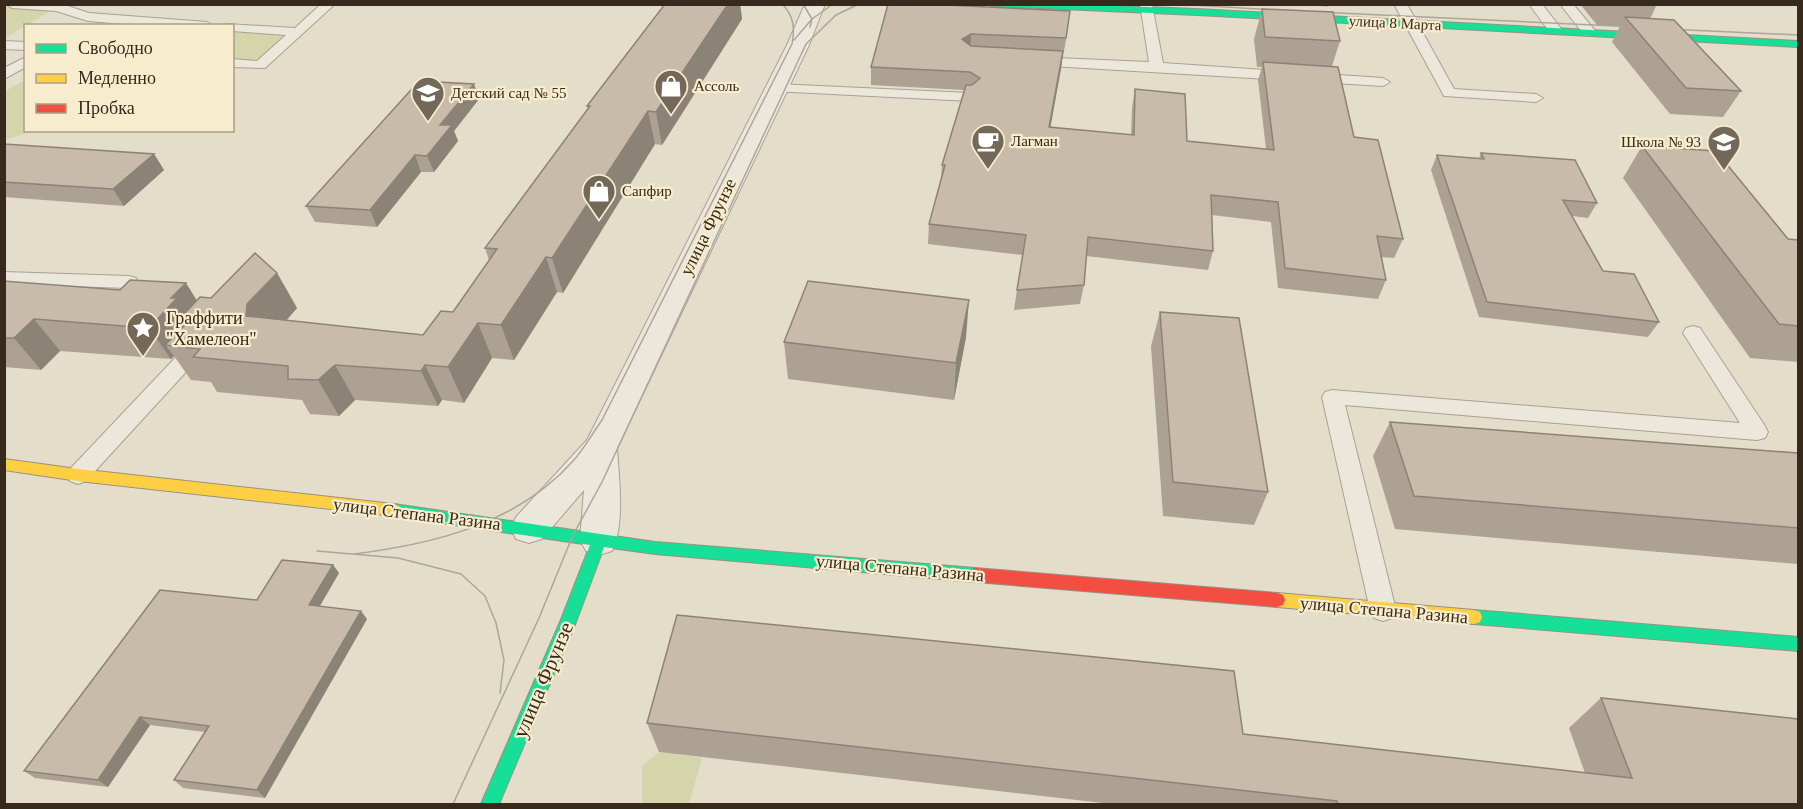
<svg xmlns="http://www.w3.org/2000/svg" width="1803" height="809" viewBox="0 0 1803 809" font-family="'Times New Roman',serif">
<rect width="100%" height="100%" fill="#e4ddc9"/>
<path fill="#d4d5aa" d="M 5,5 L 57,7 L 5,38 Z
M 232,30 L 292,34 L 258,63 L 233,61 Z
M 25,80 L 26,130 L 32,131 L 5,140 L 5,91 Z
M 659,752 L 702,758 L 689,804 L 646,804 L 642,801 L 642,766 Z"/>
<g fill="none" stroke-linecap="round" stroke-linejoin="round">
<defs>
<path id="lane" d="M 6,4 L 62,4 L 89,13 L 207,22 L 213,26 L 148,26 L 88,21 L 56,11 L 12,8 Z
M 321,4 L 335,4 L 265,68 L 232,67 L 232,59 L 257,61 L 286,35 L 232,31 L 232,26 L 227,24 L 295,28 Z
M 1140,4 L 1152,4 L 1163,63 L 1383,78 L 1390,82 L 1383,86 L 1034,65 L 1027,61 L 1034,57 L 1149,62 Z
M 1394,4 L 1407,4 L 1454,89 L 1536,94 L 1543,98 L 1536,102 L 1444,96 Z
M 1529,4 L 1542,4 L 1563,31 L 1561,34 L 1551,34 Z
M 1560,4 L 1573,4 L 1597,33 L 1595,36 L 1585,36 Z
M 4,41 L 26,42 L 26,50 L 4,49 Z
M 26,57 L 26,67 L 4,79 L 4,68 Z
M 777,84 L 970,93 L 977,97 L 970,101 L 772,91 L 770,88 Z
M 4,272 L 129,276 L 136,278 L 138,282 L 136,286 L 129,288 L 4,284 Z
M 1693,326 L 1700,328 L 1765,426 L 1768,432 L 1765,438 L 1757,440 L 1345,405 L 1396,610 L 1392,618 L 1383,621 L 1374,618 L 1370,610 L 1322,397 L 1325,392 L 1332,390 L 1740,423 L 1683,333 L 1686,328 Z
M 200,337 L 207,339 L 210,344 L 207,349 L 86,481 L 78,484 L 70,481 L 67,475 L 70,469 L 193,339 Z"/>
<path id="street" d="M 805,4 L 825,4 L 809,45 L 617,448 C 619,477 625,525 612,551 L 599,555 L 586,551 L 580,540 L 584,490 L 542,539 L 529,543 L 516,539 L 511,528 L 516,517 L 587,440 L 787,45 Z"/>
<path id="fast" d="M 988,4 L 1068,4 L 1197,9 L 1798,41 L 1798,47 L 1197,15 L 992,6 Z
M 394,504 L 655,542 L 975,568 L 981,570 L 983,575 L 981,580 L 975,582 L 655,554 L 604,547 L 576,622 L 499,804 L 481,804 L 560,622 L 590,545 L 394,516 L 389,514 L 387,510 L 389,506 Z
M 1474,610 L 1798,637 L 1798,651 L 1474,624 L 1468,622 L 1466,617 L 1468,612 Z"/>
<path id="slow" d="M 4,459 L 78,469 L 394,504 L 399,506 L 401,510 L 399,514 L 394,516 L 78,481 L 4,470 Z
M 1277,593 L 1474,610 L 1480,612 L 1482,617 L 1480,622 L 1474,624 L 1277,607 L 1271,605 L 1269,600 L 1271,595 Z"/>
<path id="jam" d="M 975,568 L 1277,593 L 1283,595 L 1285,600 L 1283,605 L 1277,607 L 975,582 L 969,580 L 967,575 L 969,570 Z"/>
</defs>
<use href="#lane" stroke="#a9a193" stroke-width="2"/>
<use href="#street" stroke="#a9a193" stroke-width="2"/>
<use href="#fast" stroke="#999183" stroke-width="2"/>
<use href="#slow" stroke="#999183" stroke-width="2"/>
<use href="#jam" stroke="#999183" stroke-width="2"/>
<use href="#lane" fill="#ece7db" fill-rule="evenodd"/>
<use href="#street" fill="#ece7db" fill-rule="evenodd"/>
<use href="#fast" fill="#16e098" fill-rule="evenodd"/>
<use href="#slow" fill="#ffcf43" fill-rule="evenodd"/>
<use href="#jam" fill="#f24e42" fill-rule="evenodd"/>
<path stroke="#aba69c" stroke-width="1.5" d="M 803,4 L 812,19 L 810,27
M 1173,4 L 1278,10
M 1305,4 L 1328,6
M 1317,12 L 1637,27
M 1667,29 L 1798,35
M 794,40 L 812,19 L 833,4
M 317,551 L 398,558 L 461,574 L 485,596 L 496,623 L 504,660 L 500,693
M 354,554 C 434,544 517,524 573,461 C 584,449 592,434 602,420 L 792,44 C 795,28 794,16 782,4
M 453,804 L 539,618 L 573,535 L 602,482 L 806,44 L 836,15 L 859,4"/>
</g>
<path fill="#aca192" d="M 665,4 L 740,4 L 742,19 L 662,145 L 655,144 L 563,293 L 557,292 L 514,360 L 492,358 L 464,403 L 442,400 L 438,406 L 355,400 L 339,416 L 310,414 L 302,400 L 217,392 L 211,382 L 191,380 L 174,356 L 171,359 L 60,351 L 41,370 L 4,367 L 4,281 L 197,301 L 211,298 L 277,273 L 297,308 L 286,321 L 423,335 L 453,312 L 489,260 L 485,248 L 588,109 L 587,106 Z
M 888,4 L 1070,11 L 1068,29 L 1050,127 L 1131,135 L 1132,108 L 1135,89 L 1187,141 L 1266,149 L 1258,80 L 1262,67 L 1257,67 L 1254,39 L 1262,9 L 1340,41 L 1332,66 L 1354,137 L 1403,239 L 1394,258 L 1381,257 L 1386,280 L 1378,299 L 1278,288 L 1271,222 L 1212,215 L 1213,251 L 1208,270 L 1086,256 L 1084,285 L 1080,304 L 1014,310 L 1017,290 L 1023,255 L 928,244 L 929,224 L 941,180 L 942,165 L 964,90 L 871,85 L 871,67 Z
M 1580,4 L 1657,4 L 1650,19 L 1741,91 L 1723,117 L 1670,114 L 1612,42 L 1620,26 L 1597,25 Z
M 479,99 L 454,131 L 458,141 L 434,172 L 421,172 L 377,227 L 315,222 L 306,206 Z
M 4,144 L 154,154 L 164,170 L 124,206 L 4,197 Z
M 1642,146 L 1788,239 L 1798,240 L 1798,362 L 1750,358 L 1623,178 Z
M 1481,153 L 1597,203 L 1588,218 L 1572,216 L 1603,271 L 1659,322 L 1648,337 L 1479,317 L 1431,170 L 1437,155 L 1479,158 Z
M 1160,312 L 1268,492 L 1254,525 L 1163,516 L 1151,346 Z
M 966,337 L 954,400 L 788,379 L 784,342 Z
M 1390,422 L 1798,453 L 1798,564 L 1395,529 L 1373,456 Z
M 333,565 L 339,573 L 320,606 L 367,619 L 265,798 L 183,788 L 174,780 L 205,732 L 150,725 L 108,787 L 35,778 L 24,771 L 257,600 Z
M 1601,698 L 1798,804 L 1112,804 L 659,752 L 647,723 L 1243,734 L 1585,773 L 1569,728 Z"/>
<path fill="#8c8377" d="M 728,4 L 740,4 L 742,19 L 662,145 L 656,112 Z
M 971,34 L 970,52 L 962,39 Z
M 1063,51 L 1061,69 L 1047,146 L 1049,127 Z
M 474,84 L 479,99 L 454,131 L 458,141 L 434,172 L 427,156 L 440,125 Z
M 648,111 L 655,144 L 563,293 L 552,258 Z
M 154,154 L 164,170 L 124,206 L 113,189 Z
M 415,155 L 421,172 L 377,227 L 370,210 Z
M 546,257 L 557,292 L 514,360 L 501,325 Z
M 277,273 L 297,308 L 269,340 L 246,316 L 247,304 Z
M 186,283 L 206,315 L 184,326 L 174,325 L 186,343 L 165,345 L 174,356 L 171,359 L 149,328 L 171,298 Z
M 969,300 L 966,337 L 954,400 L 956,363 Z
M 34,319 L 60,351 L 41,370 L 14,338 Z
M 478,323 L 492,358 L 464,403 L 448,367 Z
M 335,365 L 355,400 L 339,416 L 318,380 Z
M 425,365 L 442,400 L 438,406 L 421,371 Z
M 333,565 L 339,573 L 315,614 L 309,605 Z
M 361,611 L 367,619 L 265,798 L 257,790 Z
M 140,717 L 150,725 L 108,787 L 98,780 Z"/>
<path fill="#c8bbaa" stroke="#8c8377" stroke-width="1.5" d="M 665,4 L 728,4 L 656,112 L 648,111 L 552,258 L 546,257 L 501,325 L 478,323 L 448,367 L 425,365 L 421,371 L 335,365 L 318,380 L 288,379 L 288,366 L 193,357 L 200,349 L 165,345 L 184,326 L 174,325 L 200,297 L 211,298 L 255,253 L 277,273 L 247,304 L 246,316 L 423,335 L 441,311 L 453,312 L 497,249 L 485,248 L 590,106 L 587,106 Z
M 888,4 L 926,4 L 1070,11 L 1066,38 L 971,34 L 962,39 L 971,46 L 1063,51 L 1049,127 L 1134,135 L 1135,89 L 1185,94 L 1187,141 L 1274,150 L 1263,62 L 1338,67 L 1354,137 L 1378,140 L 1403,239 L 1377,236 L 1386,280 L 1285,268 L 1278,202 L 1211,195 L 1213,251 L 1088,237 L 1084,285 L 1017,290 L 1026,235 L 929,224 L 945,165 L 942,165 L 966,85 L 972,85 L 980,78 L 970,72 L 871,67 Z
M 1262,9 L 1333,12 L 1340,41 L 1265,37 Z
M 1625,17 L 1674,20 L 1741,91 L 1686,88 Z
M 419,81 L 474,84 L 440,125 L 452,125 L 427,156 L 415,155 L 370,210 L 306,206 Z
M 4,144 L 154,154 L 113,189 L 4,182 Z
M 1642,146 L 1716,151 L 1788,239 L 1798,240 L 1798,326 L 1779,324 Z
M 1481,153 L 1575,160 L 1597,203 L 1563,200 L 1603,271 L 1634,274 L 1659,322 L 1487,302 L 1437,155 L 1484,159 Z
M 130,280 L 186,283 L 171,298 L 177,298 L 149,328 L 34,319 L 14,338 L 4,338 L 4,281 L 120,290 Z
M 808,281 L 969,300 L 956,363 L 784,342 Z
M 1160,312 L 1239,318 L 1268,492 L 1173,482 Z
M 1390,422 L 1798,453 L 1798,528 L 1414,496 Z
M 282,560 L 333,565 L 309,605 L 361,611 L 257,790 L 174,780 L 209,726 L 140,717 L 98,780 L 24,771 L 160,590 L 257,600 Z
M 677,615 L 1234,671 L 1243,734 L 1632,778 L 1601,698 L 1798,719 L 1798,804 L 1338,804 L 1337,801 L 647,723 Z"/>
<defs>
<symbol id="shop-pin" viewBox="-11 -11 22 30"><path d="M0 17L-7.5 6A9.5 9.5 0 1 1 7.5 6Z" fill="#746858" stroke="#f7eccd"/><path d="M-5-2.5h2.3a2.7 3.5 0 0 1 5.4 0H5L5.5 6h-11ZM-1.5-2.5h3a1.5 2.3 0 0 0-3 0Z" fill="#fff"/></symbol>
<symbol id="school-pin" viewBox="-11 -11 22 30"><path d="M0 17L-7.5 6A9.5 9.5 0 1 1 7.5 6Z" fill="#746858" stroke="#f7eccd"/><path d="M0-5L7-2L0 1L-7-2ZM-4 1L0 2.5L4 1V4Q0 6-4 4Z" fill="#fff"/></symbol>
<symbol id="cafe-pin" viewBox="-11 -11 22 30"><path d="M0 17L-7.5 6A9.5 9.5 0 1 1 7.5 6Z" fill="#746858" stroke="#f7eccd"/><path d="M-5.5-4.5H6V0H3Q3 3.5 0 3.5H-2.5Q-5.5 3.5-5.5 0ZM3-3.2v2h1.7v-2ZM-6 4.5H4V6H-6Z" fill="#fff"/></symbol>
<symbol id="sight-pin" viewBox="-11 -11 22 30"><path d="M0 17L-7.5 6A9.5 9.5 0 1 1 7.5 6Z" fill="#746858" stroke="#f7eccd"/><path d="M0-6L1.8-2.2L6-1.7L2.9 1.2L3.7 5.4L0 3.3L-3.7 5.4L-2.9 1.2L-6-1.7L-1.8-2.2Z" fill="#fff"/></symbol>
</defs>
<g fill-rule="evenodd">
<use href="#shop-pin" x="652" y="67" width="38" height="52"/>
<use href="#school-pin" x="409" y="74" width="38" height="52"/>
<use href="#cafe-pin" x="969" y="122" width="38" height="52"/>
<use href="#school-pin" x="1705" y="123" width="38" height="52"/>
<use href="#shop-pin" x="580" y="172" width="38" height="52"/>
<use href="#sight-pin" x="124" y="309" width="38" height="52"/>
</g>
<g text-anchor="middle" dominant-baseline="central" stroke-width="4.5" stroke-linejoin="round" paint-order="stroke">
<g font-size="15" fill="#37291b" stroke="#f7eccd">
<text transform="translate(1395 23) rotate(3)">улица 8 Марта</text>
</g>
<g font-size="15" fill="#37291b" stroke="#f7eccd" text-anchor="start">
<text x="694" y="86">Ассоль</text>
<text x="451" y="93">Детский сад № 55</text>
<text x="1011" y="141">Лагман</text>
<text x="1701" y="142" text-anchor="end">Школа № 93</text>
<text x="622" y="191">Сапфир</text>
</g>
<g font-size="18" fill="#37291b" stroke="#f7eccd">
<text transform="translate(708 227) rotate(-64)">улица Фрунзе</text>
<text transform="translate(417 514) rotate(7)">улица Степана Разина</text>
<text transform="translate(900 568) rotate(5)">улица Степана Разина</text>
<text transform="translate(1384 610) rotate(5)">улица Степана Разина</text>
</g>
<g font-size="18" fill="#37291b" stroke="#f7eccd" text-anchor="start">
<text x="166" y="318">Граффити<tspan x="166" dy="21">"Хамелеон"</tspan></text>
</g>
<g font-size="21" fill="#37291b" stroke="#f7eccd">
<text transform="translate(543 680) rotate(-67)">улица Фрунзе</text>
</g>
</g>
<rect width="1803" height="809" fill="none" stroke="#37291b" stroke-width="12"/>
<rect x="24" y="24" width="210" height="108" fill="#f7eccd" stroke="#aa9e86" stroke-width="1.5"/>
<rect x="36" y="44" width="30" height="9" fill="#16e098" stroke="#aa9e86" stroke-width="1.5"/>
<text x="78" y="54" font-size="18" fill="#37291b">Свободно</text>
<rect x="36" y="74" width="30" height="9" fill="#ffcf43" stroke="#aa9e86" stroke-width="1.5"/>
<text x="78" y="84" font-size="18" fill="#37291b">Медленно</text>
<rect x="36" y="104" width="30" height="9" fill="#f24e42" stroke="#aa9e86" stroke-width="1.5"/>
<text x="78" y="114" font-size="18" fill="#37291b">Пробка</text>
</svg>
